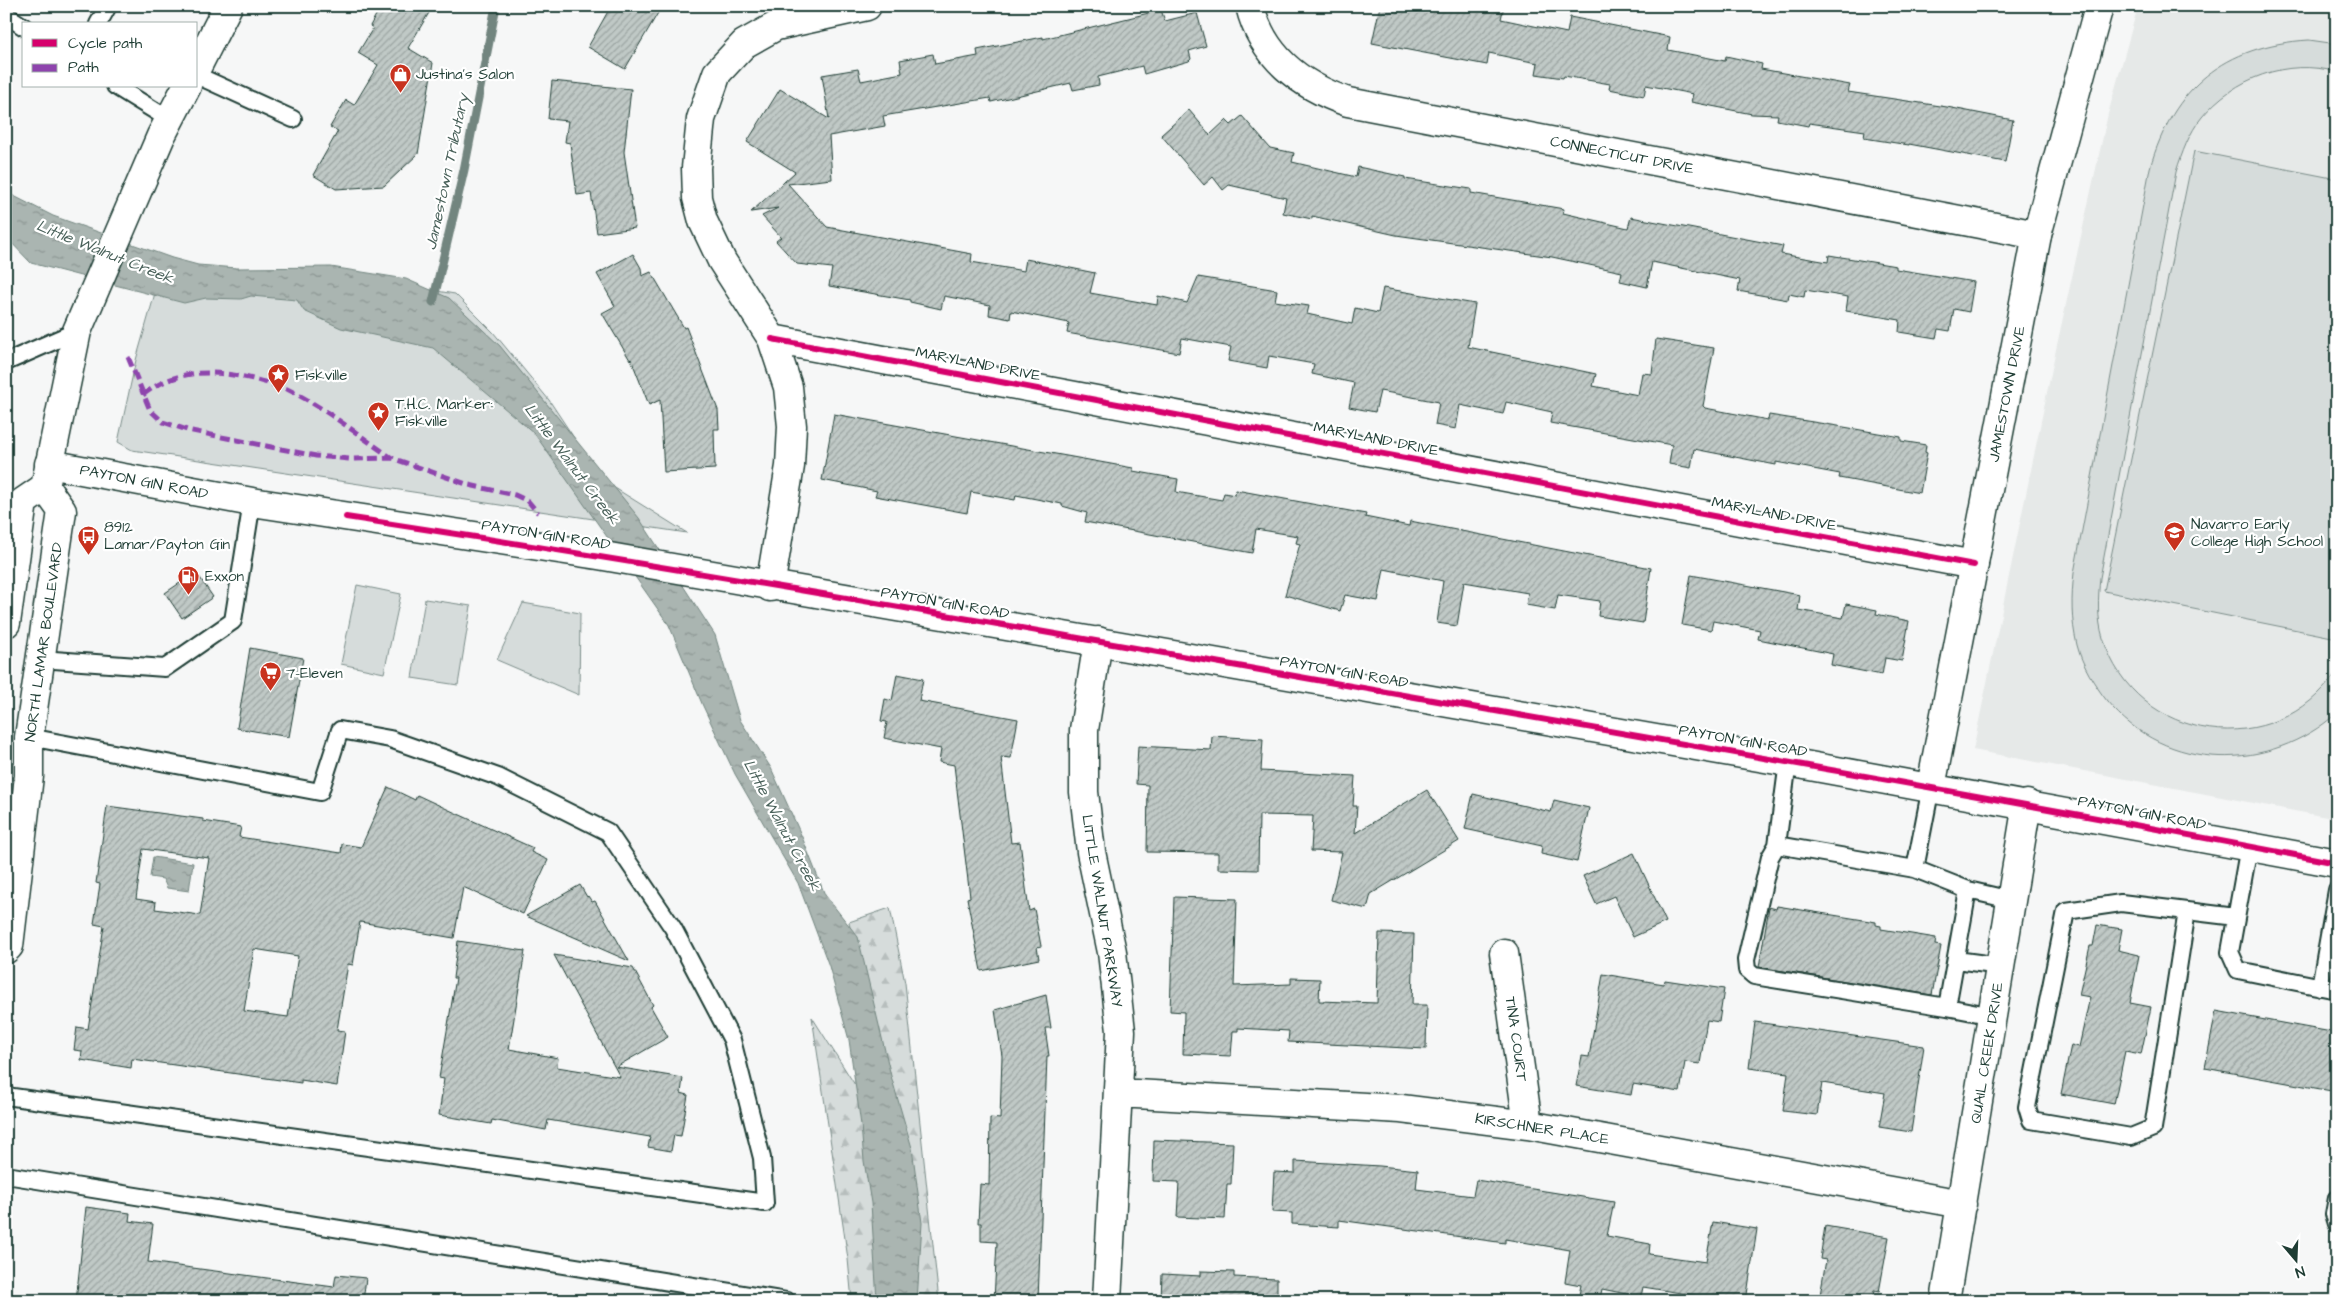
<svg xmlns="http://www.w3.org/2000/svg" width="2343" height="1307" viewBox="0 0 2343 1307" font-family="'Architects Daughter',sans-serif">
<defs>
<pattern id="forest-firs" width="22" height="20" patternUnits="userSpaceOnUse" patternTransform="scale(1.25)"><rect width="22" height="20" fill="#d6dcdb"/><path d="M5 1l3.5 6h-7zM16 11l3.5 6h-7z" fill="#b7bebd"/></pattern>
<pattern id="water-ripples" width="26" height="14" patternUnits="userSpaceOnUse" patternTransform="scale(1.25)"><rect width="26" height="14" fill="#aab5b1"/><path d="M2 4q2-2 4 0t4 0M15 11q2-2 4 0t4 0" fill="none" stroke="#8a9491"/></pattern>
<pattern id="building-hatch" width="6" height="6" patternUnits="userSpaceOnUse" patternTransform="scale(1.25)"><rect width="6" height="6" fill="#c0c9c6"/><path d="M-1 1l2-2M0 6l6-6M5 7l2-2" fill="none" stroke="#9ba4a2"/></pattern>
</defs>
<rect width="100%" height="100%" fill="#f6f7f7"/>
<filter id="ink" filterUnits="userSpaceOnUse"><feTurbulence type="fractalNoise" baseFrequency=".02" numOctaves="2"/><feDisplacementMap in="SourceGraphic" scale="10" xChannelSelector="R" yChannelSelector="G"/><feConvolveMatrix kernelMatrix="1 2 1 2 8 2 1 2 1" color-interpolation-filters="sRGB"/></filter>
<g filter="url(#ink)">
<path fill="#e6e9e8" d="M 2138,6 L 2337,6 L 2337,819 L 1973,750 L 2055,354 L 2108,114 Z"/>
<path fill="#d6dcdb" stroke="#7a8c88" d="M 2309,40 L 2337,44 L 2337,72 C 2287,58 2234,78 2202,117 C 2189,133 2182,153 2176,172 L 2100,578 C 2098,598 2097,618 2103,638 C 2135,744 2277,763 2337,671 L 2337,713 C 2270,773 2166,773 2107,701 C 2094,684 2082,665 2077,645 C 2071,620 2071,598 2074,573 L 2150,168 C 2173,87 2225,45 2309,40 Z
M 2194,151 L 2337,179 L 2337,638 L 2104,591 Z
M 295,268 L 455,294 L 493,332 L 549,400 L 602,480 L 687,533 L 132,450 L 118,442 L 136,360 L 159,279 Z
M 357,585 L 401,594 L 384,673 L 341,664 Z
M 425,599 L 471,606 L 458,685 L 412,678 Z
M 523,603 L 580,613 L 579,695 L 497,660 Z"/>
<path fill="url(#forest-firs)" stroke="#7a8c88" d="M 890,908 L 905,983 L 939,1301 L 852,1301 L 848,1259 L 812,1017 L 855,1085 L 858,974 L 849,922 Z"/>
<path fill="url(#water-ripples)" stroke="#72857f" d="M 6,192 L 53,216 L 172,258 L 198,265 L 237,268 L 331,267 L 406,279 L 449,298 L 500,346 L 639,518 L 715,635 L 740,720 L 771,768 L 802,837 L 825,895 L 858,937 L 891,1076 L 912,1148 L 922,1223 L 917,1301 L 877,1301 L 871,1203 L 864,1161 L 861,1125 L 849,1040 L 829,966 L 798,883 L 735,774 L 703,706 L 669,625 L 534,433 L 433,348 L 341,328 L 304,311 L 297,300 L 251,296 L 241,299 L 206,298 L 184,303 L 31,263 L 6,237 Z
M 153,857 L 193,863 L 189,891 L 167,888 L 163,879 L 150,877 Z"/>
<g fill="none" stroke-linecap="round" stroke-linejoin="round">
<path stroke="#72857f" stroke-width="9" d="M 433,302 L 464,170 L 496,6"/>
</g>
<path fill="url(#building-hatch)" stroke="#1f3d34" fill-rule="evenodd" d="M 381,6 L 433,6 L 408,48 L 433,63 L 418,154 L 384,186 L 336,189 L 313,175 L 338,131 L 330,127 L 346,100 L 354,105 L 378,65 L 358,53 L 373,28 L 370,26 Z
M 611,6 L 662,6 L 625,69 L 588,47 Z
M 1380,6 L 1504,6 L 1501,19 L 1567,33 L 1570,17 L 1670,37 L 1668,50 L 1725,61 L 1726,56 L 1762,64 L 1761,69 L 1850,85 L 1848,92 L 1947,107 L 2013,120 L 2005,162 L 1909,144 L 1909,145 L 1864,138 L 1865,131 L 1809,123 L 1808,126 L 1777,120 L 1778,115 L 1752,114 L 1691,102 L 1693,94 L 1646,85 L 1644,96 L 1609,89 L 1610,84 L 1564,76 L 1563,78 L 1536,74 L 1538,63 L 1517,59 L 1489,53 L 1487,65 L 1372,43 Z
M 1161,10 L 1165,21 L 1197,13 L 1206,46 L 1189,51 L 1191,59 L 1189,61 L 1144,74 L 1142,66 L 1098,77 L 1099,85 L 1073,90 L 1071,83 L 991,102 L 990,98 L 883,116 L 885,126 L 829,136 L 832,179 L 788,184 L 827,227 L 972,254 L 971,262 L 1024,271 L 1026,259 L 1095,273 L 1090,293 L 1157,305 L 1158,296 L 1187,303 L 1198,277 L 1277,290 L 1275,301 L 1309,306 L 1307,314 L 1352,324 L 1355,308 L 1378,313 L 1383,288 L 1475,304 L 1468,347 L 1596,374 L 1593,386 L 1638,395 L 1642,373 L 1652,374 L 1656,339 L 1714,348 L 1703,406 L 1705,408 L 1768,420 L 1769,415 L 1838,426 L 1901,437 L 1901,441 L 1926,445 L 1925,452 L 1927,453 L 1920,493 L 1839,478 L 1840,474 L 1776,462 L 1776,465 L 1694,449 L 1691,468 L 1669,464 L 1672,445 L 1550,423 L 1552,412 L 1506,402 L 1503,414 L 1460,405 L 1456,429 L 1435,425 L 1439,402 L 1380,391 L 1375,412 L 1349,407 L 1354,383 L 1312,374 L 1314,364 L 1269,356 L 1267,368 L 1228,361 L 1231,347 L 1182,338 L 1179,353 L 1067,333 L 1069,323 L 1035,316 L 1011,311 L 1010,319 L 989,315 L 990,305 L 944,296 L 941,309 L 910,302 L 910,300 L 829,286 L 832,268 L 797,264 L 776,241 L 781,237 L 762,216 L 778,208 L 751,212 L 795,172 L 747,142 L 780,89 L 829,119 L 822,75 L 858,69 L 861,81 L 902,73 L 900,60 L 933,54 L 935,64 L 978,56 L 977,50 L 1043,37 L 1043,39 Z
M 552,81 L 631,89 L 624,152 L 635,228 L 597,233 L 591,193 L 577,195 L 570,143 L 565,142 L 568,121 L 548,119 Z
M 1189,110 L 1210,135 L 1226,120 L 1231,125 L 1242,116 L 1270,148 L 1294,153 L 1292,162 L 1356,177 L 1358,167 L 1405,177 L 1405,179 L 1471,189 L 1471,193 L 1564,209 L 1563,213 L 1628,228 L 1631,217 L 1783,246 L 1781,254 L 1828,262 L 1829,255 L 1896,266 L 1896,269 L 1974,282 L 1969,312 L 1954,309 L 1950,331 L 1938,329 L 1936,338 L 1899,332 L 1900,320 L 1846,311 L 1848,297 L 1805,290 L 1804,297 L 1789,294 L 1788,300 L 1738,291 L 1740,280 L 1652,262 L 1647,287 L 1620,281 L 1622,272 L 1552,257 L 1396,235 L 1312,216 L 1312,219 L 1283,213 L 1286,198 L 1229,185 L 1223,190 L 1213,177 L 1204,185 L 1161,135 Z
M 633,254 L 641,268 L 642,276 L 651,272 L 684,328 L 686,327 L 718,410 L 719,429 L 714,429 L 715,469 L 664,472 L 660,400 L 649,405 L 631,359 L 630,360 L 602,313 L 615,306 L 597,274 Z
M 834,414 L 1133,468 L 1133,471 L 1178,479 L 1176,492 L 1222,500 L 1224,493 L 1235,495 L 1236,490 L 1366,514 L 1365,517 L 1409,526 L 1410,521 L 1651,568 L 1643,623 L 1598,616 L 1600,601 L 1558,595 L 1555,610 L 1526,605 L 1528,593 L 1464,582 L 1457,626 L 1437,623 L 1443,581 L 1384,569 L 1378,601 L 1345,595 L 1340,611 L 1285,595 L 1300,544 L 1296,543 L 1298,536 L 1256,529 L 1252,553 L 1085,522 L 1087,513 L 1062,506 L 1062,504 L 1016,495 L 1015,500 L 971,492 L 967,513 L 875,496 L 877,491 L 822,480 Z
M 196,572 L 213,597 L 182,618 L 165,593 Z
M 1691,575 L 1800,595 L 1798,610 L 1843,618 L 1846,604 L 1877,610 L 1876,614 L 1909,621 L 1902,661 L 1885,658 L 1882,675 L 1831,665 L 1833,654 L 1758,639 L 1760,630 L 1713,621 L 1711,630 L 1682,625 Z
M 250,648 L 303,658 L 289,737 L 237,728 Z
M 897,674 L 923,679 L 919,701 L 1018,719 L 1011,758 L 1001,757 L 1011,843 L 1020,842 L 1029,911 L 1034,909 L 1041,946 L 1037,947 L 1039,959 L 981,971 L 967,898 L 970,897 L 954,765 L 939,762 L 941,749 L 884,738 L 887,722 L 881,721 L 885,699 L 892,701 Z
M 1212,736 L 1263,739 L 1261,771 L 1355,776 L 1353,806 L 1357,806 L 1355,833 L 1427,790 L 1459,841 L 1371,894 L 1367,909 L 1331,900 L 1342,852 L 1311,851 L 1313,816 L 1259,815 L 1258,870 L 1218,869 L 1218,853 L 1147,852 L 1148,785 L 1136,784 L 1138,746 L 1211,750 Z
M 388,787 L 415,800 L 417,795 L 447,809 L 533,848 L 531,852 L 548,860 L 523,914 L 463,887 L 454,938 L 360,922 L 353,965 L 348,964 L 337,1030 L 345,1031 L 337,1086 L 301,1080 L 301,1083 L 259,1077 L 132,1059 L 131,1068 L 81,1060 L 82,1051 L 74,1050 L 77,1027 L 88,1029 L 104,926 L 94,924 L 100,884 L 96,883 L 107,806 L 203,819 L 203,821 L 241,827 L 239,837 L 341,853 L 342,844 L 361,847 ZM 143,849 L 209,858 L 200,915 L 155,909 L 156,902 L 136,899 ZM 254,949 L 298,956 L 288,1017 L 244,1011 Z
M 1473,794 L 1551,812 L 1554,800 L 1589,808 L 1577,862 L 1541,854 L 1542,846 L 1465,829 Z
M 1634,853 L 1666,922 L 1633,937 L 1614,896 L 1596,904 L 1583,876 Z
M 580,885 L 587,897 L 588,896 L 592,902 L 595,901 L 629,961 L 526,916 Z
M 1174,897 L 1237,899 L 1234,986 L 1291,984 L 1291,978 L 1320,979 L 1319,1001 L 1377,1003 L 1379,933 L 1414,934 L 1412,1005 L 1427,1005 L 1426,1049 L 1288,1042 L 1289,1031 L 1238,1028 L 1238,1031 L 1233,1031 L 1231,1056 L 1183,1054 L 1184,1012 L 1170,1011 Z
M 1777,906 L 1876,922 L 1876,925 L 1881,926 L 1881,929 L 1936,938 L 1935,945 L 1941,946 L 1932,995 L 1759,967 L 1769,907 L 1776,909 Z
M 2097,925 L 2122,929 L 2118,950 L 2139,955 L 2130,1003 L 2151,1007 L 2141,1054 L 2125,1051 L 2114,1104 L 2061,1094 L 2071,1045 L 2079,1047 L 2090,997 L 2079,995 L 2090,946 L 2093,946 Z
M 458,941 L 525,951 L 509,1049 L 558,1058 L 557,1067 L 620,1077 L 554,955 L 633,968 L 653,1005 L 651,1007 L 668,1037 L 616,1067 L 683,1078 L 681,1093 L 688,1095 L 681,1136 L 674,1135 L 671,1151 L 648,1147 L 650,1137 L 548,1120 L 546,1130 L 492,1120 L 491,1124 L 439,1115 L 444,1079 L 439,1078 L 456,978 L 453,978 Z
M 1603,974 L 1664,984 L 1665,980 L 1724,989 L 1719,1022 L 1707,1020 L 1700,1064 L 1685,1062 L 1680,1092 L 1633,1084 L 1631,1095 L 1576,1086 L 1582,1056 L 1589,1057 Z
M 1046,995 L 1051,1028 L 1045,1028 L 1049,1056 L 1047,1056 L 1038,1301 L 994,1301 L 997,1242 L 981,1241 L 981,1223 L 978,1223 L 980,1184 L 989,1185 L 990,1118 L 1000,1119 L 1002,1056 L 995,1010 Z
M 2216,1011 L 2337,1033 L 2337,1092 L 2205,1068 Z
M 1755,1022 L 1924,1046 L 1911,1132 L 1879,1127 L 1885,1093 L 1822,1083 L 1817,1115 L 1783,1111 L 1788,1073 L 1749,1068 Z
M 1154,1140 L 1233,1143 L 1231,1184 L 1227,1184 L 1225,1219 L 1177,1217 L 1179,1182 L 1153,1181 Z
M 1295,1161 L 1380,1166 L 1418,1170 L 1416,1189 L 1473,1196 L 1476,1180 L 1614,1202 L 1607,1236 L 1650,1244 L 1649,1254 L 1706,1262 L 1713,1222 L 1757,1229 L 1746,1301 L 1731,1301 L 1643,1287 L 1641,1297 L 1602,1289 L 1600,1299 L 1579,1295 L 1581,1285 L 1565,1282 L 1570,1250 L 1505,1239 L 1505,1243 L 1339,1220 L 1339,1227 L 1292,1224 L 1292,1213 L 1272,1212 L 1274,1172 L 1295,1173 Z
M 86,1207 L 130,1213 L 129,1221 L 153,1224 L 148,1262 L 334,1287 L 336,1275 L 366,1278 L 363,1301 L 76,1301 Z
M 1825,1226 L 1889,1237 L 1879,1292 L 1874,1291 L 1872,1301 L 1819,1301 L 1826,1260 L 1820,1259 Z
M 1201,1271 L 1234,1272 L 1234,1277 L 1277,1279 L 1277,1301 L 1161,1301 L 1162,1274 L 1201,1276 Z"/>
<g fill="none" stroke-linecap="round" stroke-linejoin="round">
<defs>
<path id="service" d="M 6,15 L 24,27
M 98,24 L 108,6
M 196,75 L 293,119
M 115,86 L 170,120
M 6,362 L 77,331
M 40,659 L 165,668 L 233,621 L 252,502
M 1777,845 L 1770,857 L 1746,960 L 1747,970 L 1754,976 L 1947,1007 L 1968,890 L 1915,869 L 1777,845 L 1788,762
M 2249,846 L 2230,952 L 2238,970 L 2337,990
M 1915,869 L 1931,787
M 1968,890 L 2011,900
M 2187,911 L 2153,1128 L 2131,1137 L 2031,1120 L 2027,1107 L 2066,911 L 2121,903 L 2236,917
M 1956,960 L 2001,966
M 2320,987 L 2337,890
M 1947,1007 L 1993,1016
M 6,1096 L 765,1203 L 762,1158 L 732,1040 L 673,928 L 608,832 L 498,777 L 390,739 L 340,730 L 320,792 L 29,737
M 6,1175 L 787,1301
M 2337,1198 L 2334,1214 L 2337,1224"/>
<path id="minor" d="M 1250,6 C 1262,56 1301,86 1348,102 L 2037,235
M 772,339 L 1974,565
M 770,587 L 790,466 L 792,426 L 788,387 L 772,339 L 722,261 L 703,221 L 697,198 L 696,168 L 701,119 L 717,73 L 744,44 L 776,26 L 867,6
M 1098,641 L 1084,730 L 1084,792 L 1091,852 L 1112,952 L 1121,1031 L 1107,1301
M 1504,953 L 1528,1125
M 1118,1093 L 1401,1109 L 1528,1125 L 1962,1204
M 1945,1301 L 2027,804"/>
<path id="tertiary" d="M 49,464 L 252,502 L 598,555 L 1788,762 L 2337,863
M 1931,787 L 2037,235 L 2099,6"/>
<path id="primary" d="M 196,69 L 228,6
M 6,623 L 23,502 L 45,487
M 6,949 L 9,946 L 29,776 L 29,737 L 62,511 L 45,487 L 77,331 L 161,136 L 187,86"/>
</defs>
<use href="#service" stroke="#1f3d34" stroke-width="20"/>
<use href="#minor" stroke="#1f3d34" stroke-width="31"/>
<use href="#tertiary" stroke="#1f3d34" stroke-width="31"/>
<use href="#primary" stroke="#1f3d34" stroke-width="31"/>
<use href="#service" stroke="#fff" stroke-width="16"/>
<use href="#minor" stroke="#fff" stroke-width="28"/>
<use href="#tertiary" stroke="#fff" stroke-width="28"/>
<use href="#primary" stroke="#fff" stroke-width="28"/>
<path stroke="#8e44ad" stroke-width="5" stroke-dasharray="10 5" stroke-linecap="butt" d="M 128,357 L 150,410 L 163,422 L 187,430 L 316,456 L 350,459 L 392,458 L 469,485 L 515,495 L 528,501 L 538,513
M 143,395 C 178,366 223,370 264,382 C 272,385 281,386 289,390 C 325,408 358,435 392,458"/>
<defs>
<path id="cycleway" d="M 772,339 L 1974,565
M 346,517 C 670,566 994,623 1317,680 C 1657,739 1998,798 2337,863"/>
</defs>
<use href="#cycleway" stroke="#fff" stroke-width="9"/>
<use href="#cycleway" stroke="#d6006c" stroke-width="6"/>
</g>
</g>
<defs>
<symbol id="shop-pin" viewBox="-11 -11 22 30"><path d="M0 17L-7.5 6A9.5 9.5 0 1 1 7.5 6Z" fill="#c8321e" stroke="#fff"/><path d="M-5-2.5h2.3a2.7 3.5 0 0 1 5.4 0H5L5.5 6h-11ZM-1.5-2.5h3a1.5 2.3 0 0 0-3 0Z" fill="#fff"/></symbol>
<symbol id="sight-pin" viewBox="-11 -11 22 30"><path d="M0 17L-7.5 6A9.5 9.5 0 1 1 7.5 6Z" fill="#c8321e" stroke="#fff"/><path d="M0-6L1.8-2.2L6-1.7L2.9 1.2L3.7 5.4L0 3.3L-3.7 5.4L-2.9 1.2L-6-1.7L-1.8-2.2Z" fill="#fff"/></symbol>
<symbol id="school-pin" viewBox="-11 -11 22 30"><path d="M0 17L-7.5 6A9.5 9.5 0 1 1 7.5 6Z" fill="#c8321e" stroke="#fff"/><path d="M0-5L7-2L0 1L-7-2ZM-4 1L0 2.5L4 1V4Q0 6-4 4Z" fill="#fff"/></symbol>
<symbol id="bus-pin" viewBox="-11 -11 22 30"><path d="M0 17L-7.5 6A9.5 9.5 0 1 1 7.5 6Z" fill="#c8321e" stroke="#fff"/><path d="M-5-6H5V4H4V6H2V4H-2V6H-4V4H-5ZM-3.5-4V0h7V-4ZM-3.5 1.2v1.5H-2V1.2ZM2 1.2v1.5H3.5V1.2Z" fill="#fff"/></symbol>
<symbol id="fuel-pin" viewBox="-11 -11 22 30"><path d="M0 17L-7.5 6A9.5 9.5 0 1 1 7.5 6Z" fill="#c8321e" stroke="#fff"/><path d="M-5.5-6h7V0h2V4h1.3V-2.5L3-4.5l.8-.8L6-3V5H2.5V1h-1V6h-7ZM-4.2-4.7v3.2H.2V-4.7Z" fill="#fff"/></symbol>
<symbol id="supermarket-pin" viewBox="-11 -11 22 30"><path d="M0 17L-7.5 6A9.5 9.5 0 1 1 7.5 6Z" fill="#c8321e" stroke="#fff"/><path d="M-6-5.5h2.5l.6 2H6L4.5 2H-2.5L-4.4-4H-6ZM-1.5 3.2a1.3 1.3 0 1 0 .1 0ZM3 3.2a1.3 1.3 0 1 0 .1 0Z" fill="#fff"/></symbol>
</defs>
<g fill-rule="evenodd">
<use href="#shop-pin" x="388" y="62" width="25" height="34"/>
<use href="#sight-pin" x="266" y="362" width="25" height="34"/>
<use href="#sight-pin" x="366" y="400" width="25" height="34"/>
<use href="#school-pin" x="2162" y="520" width="25" height="34"/>
<use href="#bus-pin" x="76" y="524" width="25" height="34"/>
<use href="#fuel-pin" x="176" y="564" width="25" height="34"/>
<use href="#supermarket-pin" x="258" y="660" width="25" height="34"/>
</g>
<g text-anchor="middle" dominant-baseline="central" stroke-width="4.5" stroke-linejoin="round" paint-order="stroke">
<g font-size="15" fill="#1f3d34" stroke="#fff" text-anchor="start">
<text x="416" y="74">Justina's Salon</text>
<text x="295" y="375">Fiskville</text>
<text x="395" y="404">T.H.C. Marker:<tspan x="395" dy="17">Fiskville</tspan></text>
<text x="2191" y="524">Navarro Early<tspan x="2191" dy="17">College High School</tspan></text>
<text x="104" y="527">8912<tspan x="104" dy="17">Lamar/Payton Gin</tspan></text>
<text x="205" y="576">Exxon</text>
<text x="286" y="673">7-Eleven</text>
</g>
<g font-size="15" fill="#1f3d34" stroke="#fff">
<text transform="translate(1622 155) rotate(11)">CONNECTICUT DRIVE</text>
<text transform="translate(978 364) rotate(11)">MARYLAND DRIVE</text>
<text transform="translate(2007 394) rotate(-79)">JAMESTOWN DRIVE</text>
<text transform="translate(1376 439) rotate(11)">MARYLAND DRIVE</text>
<text transform="translate(144 482) rotate(11)">PAYTON GIN ROAD</text>
<text transform="translate(1774 514) rotate(11)">MARYLAND DRIVE</text>
<text transform="translate(546 535) rotate(9)">PAYTON GIN ROAD</text>
<text transform="translate(945 603) rotate(10)">PAYTON GIN ROAD</text>
<text transform="translate(44 642) rotate(-82)">NORTH LAMAR BOULEVARD</text>
<text transform="translate(1344 672) rotate(10)">PAYTON GIN ROAD</text>
<text transform="translate(1743 741) rotate(10)">PAYTON GIN ROAD</text>
<text transform="translate(2142 813) rotate(11)">PAYTON GIN ROAD</text>
<text transform="translate(1102 911) rotate(81)">LITTLE WALNUT PARKWAY</text>
<text transform="translate(1516 1039) rotate(82)">TINA COURT</text>
<text transform="translate(1987 1053) rotate(-81)">QUAIL CREEK DRIVE</text>
<text transform="translate(1542 1129) rotate(9)">KIRSCHNER PLACE</text>
</g>
<g font-size="16" font-style="italic" fill="#49615a" stroke="#fff">
<text transform="translate(447 172) rotate(-78)">Jamestown Tributary</text>
<text transform="translate(105 252) rotate(22)">Little Walnut Creek</text>
<text transform="translate(572 464) rotate(53)">Little Walnut Creek</text>
<text transform="translate(782 825) rotate(62)">Little Walnut Creek</text>
</g>
</g>
<rect width="2343" height="1307" fill="none" stroke="#fff" stroke-width="25"/>
<rect x="12" y="12" width="2318" height="1282" fill="none" stroke="#1f3d34" stroke-width="2" filter="url(#ink)"/>
<rect x="22" y="22" width="175" height="65" fill="#ffffff" stroke="#a5b1ae"/>
<rect x="32" y="39" width="25" height="8" fill="#d6006c" stroke="#a5b1ae"/>
<text x="68" y="48" font-size="15" fill="#1f3d34">Cycle path</text>
<rect x="32" y="64" width="25" height="8" fill="#8e44ad" stroke="#a5b1ae"/>
<text x="68" y="72" font-size="15" fill="#1f3d34">Path</text>
<g transform="translate(2296 1260) rotate(161)" stroke="#ffffff" stroke-width="4" paint-order="stroke">
<path d="M0-4L9 19L0 12L-9 19Z" fill="#1f3d34"/>
<text y="-8" font-size="14" font-weight="bold" text-anchor="middle" fill="#1f3d34">N</text>
</g>
</svg>
